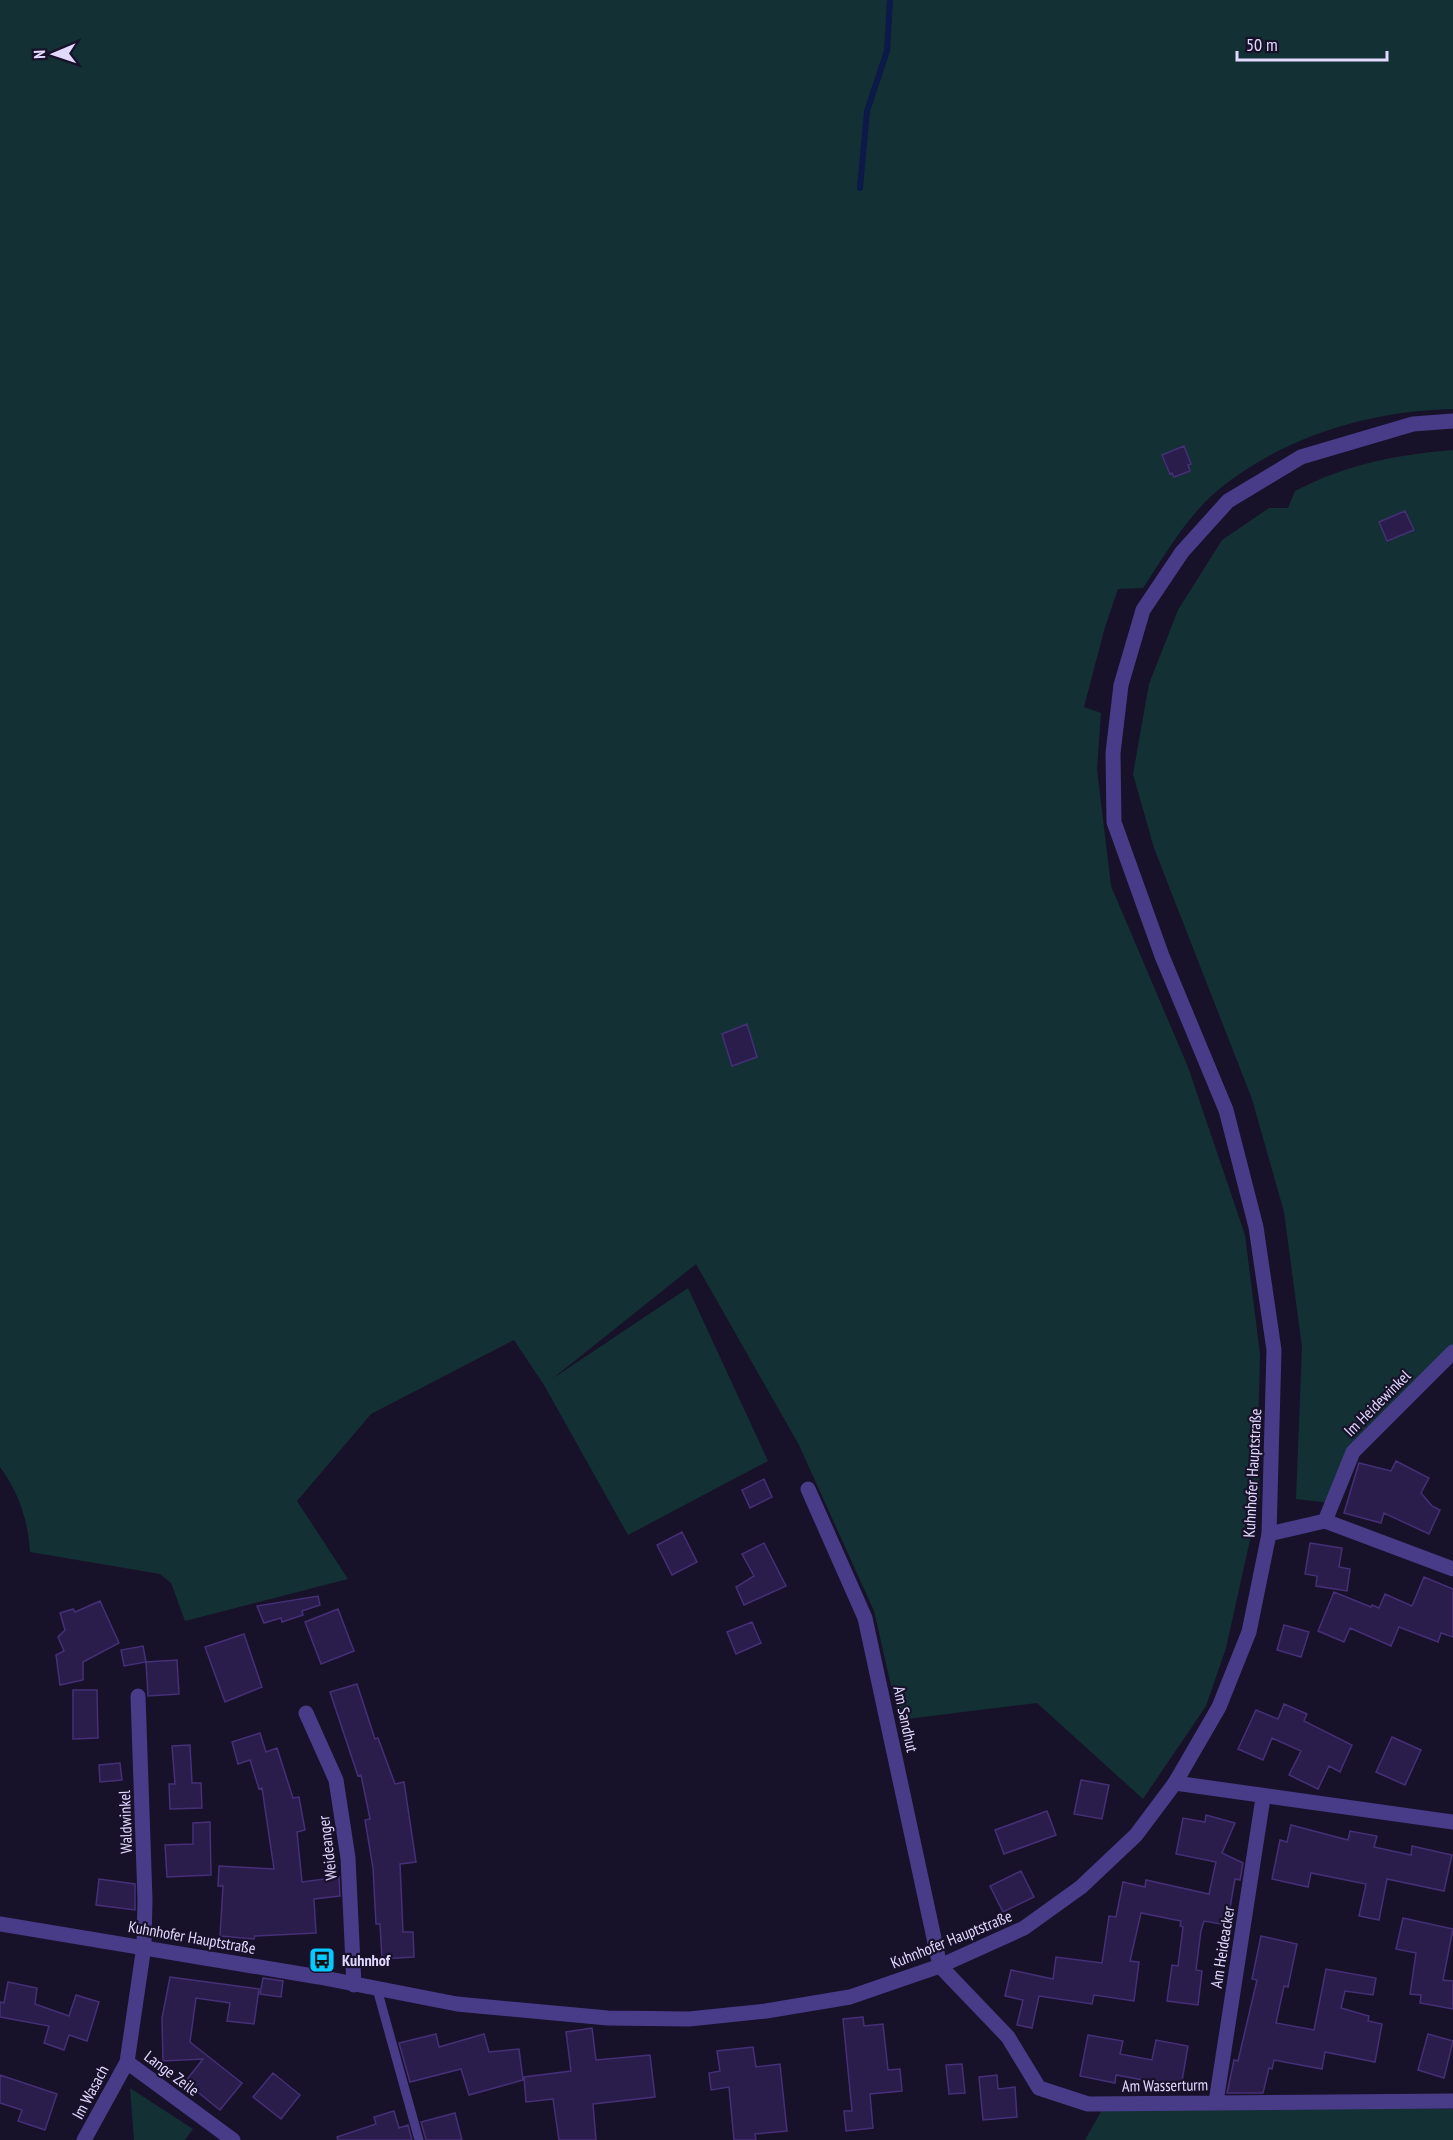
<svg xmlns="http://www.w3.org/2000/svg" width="1453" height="2140" viewBox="0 0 1453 2140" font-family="'PT Sans Narrow',sans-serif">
<rect width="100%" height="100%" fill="#18112a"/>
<path fill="#133134" d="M 0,0 L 1453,0 L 1453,409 C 1369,411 1284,436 1218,490 C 1187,516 1165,555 1143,588 L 1118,589 L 1105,627 L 1084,707 L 1101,713 L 1097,769 L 1111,886 L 1188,1067 L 1245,1235 L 1260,1354 L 1258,1433 L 1260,1495 L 1226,1648 L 1206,1706 L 1143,1799 L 1037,1703 L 899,1720 L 874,1611 L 799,1445 L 696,1264 L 552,1379 L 688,1288 L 768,1461 L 628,1535 L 544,1385 L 514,1340 L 371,1414 L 297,1501 L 348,1579 L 185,1621 L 171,1583 L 160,1574 L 30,1552 C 28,1520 19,1493 0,1467 Z
M 1453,450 L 1453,1352 L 1348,1448 L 1331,1503 L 1296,1499 L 1302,1347 L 1284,1212 L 1252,1099 L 1154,848 L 1133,774 L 1149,684 L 1178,610 L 1222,540 L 1269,508 L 1288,508 L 1295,491 C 1347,464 1395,455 1453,450 Z
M 130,2088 L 193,2129 L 185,2140 L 134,2140 Z
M 1103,2108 L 1453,2109 L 1453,2140 L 1085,2140 Z"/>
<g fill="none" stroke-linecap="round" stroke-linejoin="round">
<path stroke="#0b1a49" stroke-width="6" d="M 860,188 L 867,111 L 887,51 L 890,0"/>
</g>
<path fill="#2b1d4b" stroke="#452f77" stroke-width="1.5" d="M 1184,446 L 1191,464 L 1188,465 L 1190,471 L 1174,477 L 1172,473 L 1170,474 L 1162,455 Z
M 1405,511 L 1414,530 L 1387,541 L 1379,522 Z
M 747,1024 L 757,1057 L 732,1066 L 722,1034 Z
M 1396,1461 L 1429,1478 L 1421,1493 L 1432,1506 L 1440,1510 L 1429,1534 L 1384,1513 L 1381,1523 L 1344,1513 L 1359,1463 L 1391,1471 Z
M 764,1479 L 772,1497 L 750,1508 L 742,1490 Z
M 682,1532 L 697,1562 L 672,1575 L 657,1545 Z
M 764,1543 L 786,1586 L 744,1605 L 736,1587 L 754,1576 L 742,1554 Z
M 1310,1543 L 1342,1548 L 1339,1567 L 1350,1569 L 1347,1591 L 1316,1586 L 1317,1576 L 1305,1574 Z
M 1424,1577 L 1453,1589 L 1453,1637 L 1441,1633 L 1438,1642 L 1399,1627 L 1391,1646 L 1350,1628 L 1344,1642 L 1318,1631 L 1334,1592 L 1371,1607 L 1372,1605 L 1379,1608 L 1385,1594 L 1412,1606 Z
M 318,1596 L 320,1605 L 302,1611 L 303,1615 L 282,1622 L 281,1618 L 264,1623 L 257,1606 Z
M 100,1601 L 119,1643 L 83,1662 L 83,1680 L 60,1685 L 56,1655 L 64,1651 L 58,1637 L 65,1630 L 60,1613 L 73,1609 L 75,1612 Z
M 338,1609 L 354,1651 L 321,1664 L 305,1622 Z
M 752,1622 L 761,1643 L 736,1654 L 727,1632 Z
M 1284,1625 L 1309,1632 L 1301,1657 L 1277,1650 Z
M 244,1634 L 262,1687 L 225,1702 L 205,1647 Z
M 143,1646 L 146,1662 L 124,1666 L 121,1650 Z
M 177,1660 L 179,1694 L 148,1696 L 146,1662 Z
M 357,1684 L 375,1739 L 378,1738 L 395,1784 L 404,1782 L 416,1862 L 400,1864 L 403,1932 L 413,1932 L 414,1957 L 382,1959 L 380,1924 L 376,1924 L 373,1868 L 365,1820 L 370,1819 L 361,1775 L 358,1776 L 330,1692 Z
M 73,1690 L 97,1690 L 98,1738 L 73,1739 Z
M 1284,1704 L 1307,1714 L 1304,1721 L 1352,1745 L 1340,1772 L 1329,1766 L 1318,1789 L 1289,1775 L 1301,1751 L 1272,1738 L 1263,1760 L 1238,1749 L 1256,1710 L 1278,1719 Z
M 260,1733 L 266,1752 L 277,1748 L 293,1798 L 299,1797 L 305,1830 L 297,1832 L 302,1882 L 339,1877 L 340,1896 L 314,1899 L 316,1933 L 255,1936 L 254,1939 L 220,1936 L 223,1886 L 218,1886 L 219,1866 L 274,1869 L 262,1788 L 259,1789 L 250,1760 L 238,1764 L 232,1742 Z
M 1392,1737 L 1421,1750 L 1405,1785 L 1376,1772 Z
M 190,1745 L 192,1783 L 201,1783 L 202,1808 L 170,1809 L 169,1784 L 175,1784 L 172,1746 Z
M 120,1763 L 122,1780 L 100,1782 L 99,1765 Z
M 1081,1780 L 1109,1785 L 1102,1819 L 1074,1814 Z
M 1047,1811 L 1056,1835 L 1004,1854 L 995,1830 Z
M 1206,1815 L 1235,1823 L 1222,1853 L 1243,1863 L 1240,1880 L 1235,1879 L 1227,1925 L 1204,1921 L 1201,1931 L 1196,1970 L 1202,1971 L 1198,2005 L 1167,2001 L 1172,1965 L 1178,1966 L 1183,1927 L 1180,1926 L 1181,1921 L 1141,1913 L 1130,1961 L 1139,1962 L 1134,2001 L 1094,1995 L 1092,2004 L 1039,1996 L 1032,2028 L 1017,2025 L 1023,2000 L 1005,1996 L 1011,1970 L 1053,1979 L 1056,1957 L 1102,1963 L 1109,1916 L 1116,1917 L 1123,1882 L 1145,1887 L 1146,1880 L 1209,1894 L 1216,1862 L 1176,1854 L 1183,1818 L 1205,1822 Z
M 210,1822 L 211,1875 L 167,1877 L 165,1845 L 193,1844 L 193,1823 Z
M 1291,1825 L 1348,1840 L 1350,1831 L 1377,1836 L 1374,1847 L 1411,1855 L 1412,1846 L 1452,1855 L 1444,1891 L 1387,1879 L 1379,1920 L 1359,1916 L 1366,1884 L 1311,1873 L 1308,1887 L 1272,1879 L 1280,1840 L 1287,1842 Z
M 1021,1871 L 1034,1897 L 1003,1912 L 990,1886 Z
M 99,1879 L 135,1884 L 135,1910 L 96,1905 Z
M 1403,1918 L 1453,1929 L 1443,1980 L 1453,1981 L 1453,2009 L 1420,2003 L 1421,1995 L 1410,1994 L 1416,1953 L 1396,1949 Z
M 1261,1936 L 1297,1944 L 1288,1987 L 1284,1986 L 1276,2023 L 1314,2030 L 1326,1969 L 1376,1978 L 1373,1995 L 1345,1991 L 1341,2008 L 1369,2016 L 1368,2021 L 1382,2024 L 1375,2062 L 1325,2052 L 1322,2069 L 1274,2060 L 1272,2069 L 1269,2068 L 1263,2093 L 1227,2093 L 1234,2060 L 1238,2061 L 1257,1980 L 1252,1979 Z
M 170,1977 L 259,1989 L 254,2024 L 227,2021 L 230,2003 L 196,1998 L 190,2042 L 242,2083 L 220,2110 L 185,2082 L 203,2059 L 163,2061 L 162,2018 Z
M 263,1978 L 283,1981 L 281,1997 L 260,1994 Z
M 8,1982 L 37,1988 L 35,2004 L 69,2016 L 76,1995 L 99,2002 L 87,2041 L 69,2035 L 64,2050 L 44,2043 L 49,2026 L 0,2017 L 0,2002 L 4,2003 Z
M 863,2017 L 864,2026 L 883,2024 L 888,2070 L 900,2069 L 902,2091 L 870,2094 L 873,2128 L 846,2131 L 844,2111 L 852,2111 L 843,2019 Z
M 592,2028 L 596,2060 L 650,2055 L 655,2097 L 593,2104 L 596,2140 L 559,2140 L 553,2099 L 526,2102 L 524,2077 L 571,2071 L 566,2032 Z
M 436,2034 L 439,2047 L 484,2034 L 489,2052 L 519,2049 L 523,2080 L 469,2095 L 461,2069 L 410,2082 L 399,2043 Z
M 1428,2034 L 1453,2041 L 1444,2078 L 1418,2070 Z
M 1088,2035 L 1123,2041 L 1120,2054 L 1152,2060 L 1156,2040 L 1188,2046 L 1181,2087 L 1116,2075 L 1115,2083 L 1080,2076 Z
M 753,2047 L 756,2067 L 780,2064 L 787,2131 L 755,2134 L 756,2140 L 734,2140 L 729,2087 L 711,2090 L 709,2073 L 720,2071 L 717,2051 Z
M 962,2064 L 965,2093 L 949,2094 L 946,2065 Z
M 273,2073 L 300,2095 L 281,2119 L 253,2097 Z
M 0,2075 L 57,2094 L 45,2130 L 18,2121 L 22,2110 L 0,2103 Z
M 997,2075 L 998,2089 L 1015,2087 L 1017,2117 L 983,2120 L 979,2077 Z
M 394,2111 L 399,2128 L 408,2125 L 412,2140 L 338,2140 L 337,2137 L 376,2124 L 374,2117 Z
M 455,2113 L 462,2140 L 426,2140 L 421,2122 Z"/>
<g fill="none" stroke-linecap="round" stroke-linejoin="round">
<path stroke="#483c89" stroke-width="9" d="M 377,1989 L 419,2140"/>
<path stroke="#483c89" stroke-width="15" d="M 808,1489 L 865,1618 L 940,1966 L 1008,2037 L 1039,2088 L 1088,2104 L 1453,2101
M 1325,1521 L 1353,1452 L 1453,1352
M 1269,1534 L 1325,1521 L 1453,1569
M 306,1713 L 336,1780 L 348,1858 L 354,1985
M 1175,1783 L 1453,1822
M 127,2062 L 233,2140
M 1216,2102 L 1263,1798
M 84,2140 L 127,2062 L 144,1946 L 145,1899 L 138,1696"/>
<path stroke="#483c89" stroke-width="15" d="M 0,1924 L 319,1977 L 457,2004 L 608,2018 L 689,2019 L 766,2011 L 850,1997 L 940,1966 L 1024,1928 L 1081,1887 L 1136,1835 L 1175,1783 L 1219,1707 L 1249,1632 L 1269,1534 L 1274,1350 L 1256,1227 L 1226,1110 L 1162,956 L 1114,822 L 1113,753 L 1121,685 L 1143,610 L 1182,552 L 1228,501 L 1301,457 L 1413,424 L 1453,421"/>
</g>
<defs>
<symbol id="bus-square" viewBox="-11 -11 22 22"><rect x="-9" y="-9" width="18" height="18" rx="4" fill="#06c9ff" stroke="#18112a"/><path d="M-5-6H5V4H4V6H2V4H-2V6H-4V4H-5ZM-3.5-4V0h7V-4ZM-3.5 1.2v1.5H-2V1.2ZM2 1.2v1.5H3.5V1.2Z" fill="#111"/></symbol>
</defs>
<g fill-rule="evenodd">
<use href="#bus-square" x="307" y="1945" width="30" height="30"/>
</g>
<g text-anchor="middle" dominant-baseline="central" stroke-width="4.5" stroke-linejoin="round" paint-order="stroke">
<g font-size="16" fill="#e2d9ff" stroke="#18112a">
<text transform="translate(1377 1403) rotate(-45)">Im Heidewinkel</text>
<text transform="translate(1252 1473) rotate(-87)">Kuhnhofer Hauptstraße</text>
<text transform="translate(906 1719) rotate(78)">Am Sandhut</text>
<text transform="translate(125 1822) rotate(-92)">Waldwinkel</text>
<text transform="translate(327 1848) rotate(-97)">Weideanger</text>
<text transform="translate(192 1937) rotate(10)">Kuhnhofer Hauptstraße</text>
<text transform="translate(951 1939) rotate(-22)">Kuhnhofer Hauptstraße</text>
<text transform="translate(1222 1947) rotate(-81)">Am Heideacker</text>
<text transform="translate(172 2073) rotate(37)">Lange Zeile</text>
<text transform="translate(1165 2085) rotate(-1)">Am Wasserturm</text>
<text transform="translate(90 2092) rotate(-62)">Im Wasach</text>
</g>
<g font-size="16" font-weight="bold" fill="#e2d9ff" stroke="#18112a" text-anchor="start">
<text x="342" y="1960">Kuhnhof</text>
</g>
</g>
<g transform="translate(54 54) rotate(268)" stroke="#18112a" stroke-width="4.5" paint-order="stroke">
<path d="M0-4.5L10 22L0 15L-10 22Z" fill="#e2d9ff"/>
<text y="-9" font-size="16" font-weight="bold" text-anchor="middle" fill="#e2d9ff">N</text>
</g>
<path d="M1237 51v9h150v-9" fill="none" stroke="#e2d9ff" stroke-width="3"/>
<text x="1246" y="51" font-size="18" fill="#e2d9ff" stroke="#18112a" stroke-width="4.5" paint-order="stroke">50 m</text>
</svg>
